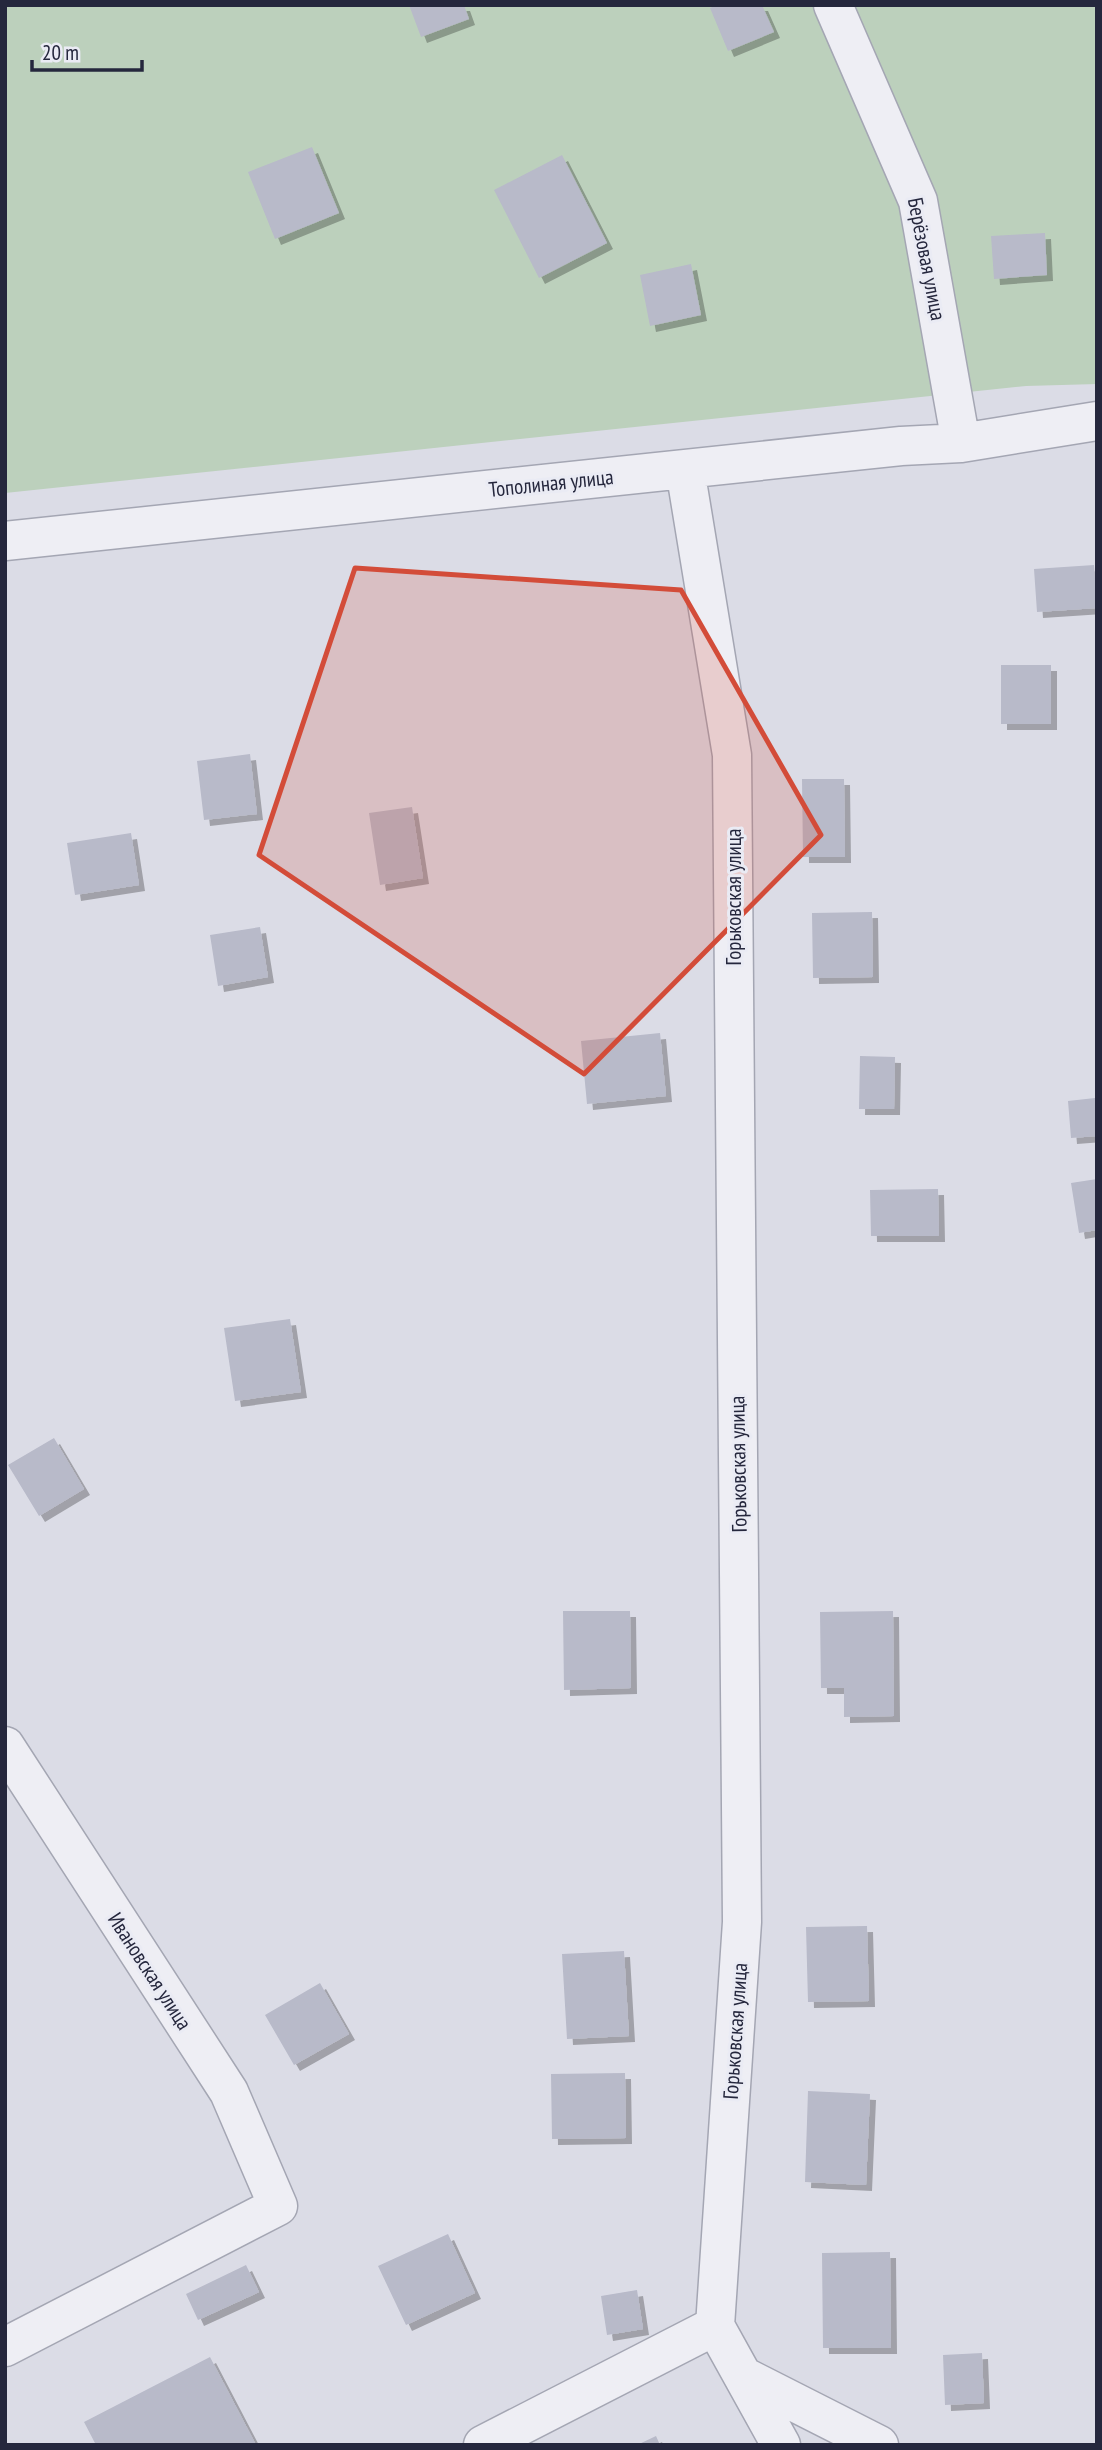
<svg xmlns="http://www.w3.org/2000/svg" width="1102" height="2450" viewBox="0 0 1102 2450" font-family="'PT Sans Narrow',sans-serif">
<defs>
<filter id="shadow"><feDropShadow dx="6" dy="6" stdDeviation="0" flood-color="#0004"/></filter>
</defs>
<rect width="100%" height="100%" fill="#dbdce6"/>
<path fill="#bcd0bc" d="M 5,5 L 1097,5 L 1097,384 L 1026,386 L 5,493 Z"/>
<path fill="#b8bac9" filter="url(#shadow)" d="M 409,5 L 464,5 L 469,19 L 421,37 Z
M 717,5 L 762,5 L 774,32 L 728,51 L 710,8 Z
M 312,147 L 339,213 L 275,239 L 248,172 Z
M 562,155 L 607,243 L 539,278 L 494,190 Z
M 1045,233 L 1047,275 L 994,279 L 991,236 Z
M 691,264 L 701,315 L 650,326 L 640,275 Z
M 1094,565 L 1097,608 L 1037,612 L 1034,569 Z
M 1001,665 L 1051,665 L 1051,724 L 1001,724 Z
M 250,754 L 257,814 L 204,820 L 197,761 Z
M 802,779 L 844,779 L 845,857 L 803,857 Z
M 412,807 L 423,878 L 380,885 L 369,813 Z
M 131,833 L 139,885 L 75,895 L 67,843 Z
M 872,912 L 873,977 L 813,978 L 812,913 Z
M 260,927 L 268,977 L 218,986 L 210,935 Z
M 660,1033 L 666,1096 L 587,1104 L 581,1041 Z
M 860,1056 L 895,1057 L 894,1109 L 859,1109 Z
M 1095,1098 L 1097,1136 L 1071,1138 L 1068,1101 Z
M 1097,1179 L 1097,1230 L 1079,1233 L 1071,1183 Z
M 938,1189 L 939,1236 L 871,1236 L 870,1190 Z
M 290,1319 L 301,1392 L 235,1401 L 224,1328 Z
M 54,1438 L 84,1489 L 39,1516 L 8,1465 Z
M 563,1611 L 630,1611 L 631,1688 L 564,1690 Z
M 893,1611 L 894,1716 L 844,1717 L 844,1688 L 821,1688 L 820,1612 Z
M 867,1926 L 869,2001 L 808,2002 L 806,1927 Z
M 624,1951 L 629,2036 L 567,2039 L 562,1954 Z
M 320,1983 L 349,2034 L 294,2065 L 265,2015 Z
M 625,2073 L 626,2138 L 552,2139 L 551,2074 Z
M 808,2091 L 870,2094 L 866,2185 L 805,2182 Z
M 448,2234 L 475,2293 L 406,2325 L 378,2266 Z
M 890,2252 L 891,2348 L 823,2348 L 822,2253 Z
M 246,2265 L 259,2292 L 198,2320 L 186,2294 Z
M 637,2290 L 643,2329 L 607,2335 L 601,2296 Z
M 982,2353 L 984,2403 L 945,2405 L 943,2355 Z
M 210,2357 L 256,2445 L 96,2445 L 84,2422 Z
M 656,2436 L 660,2445 L 637,2445 Z"/>
<g fill="none" stroke-linecap="round" stroke-linejoin="round">
<defs>
<path id="minor" d="M 833,5 L 918,201 L 961,443
M 685,469 L 732,755 L 742,1922 L 715,2326 L 781,2445
M 5,541 L 901,446 L 961,443 L 1097,421
M 5,1746 L 229,2092 L 278,2206 L 5,2347
M 743,2376 L 879,2445
M 483,2445 L 715,2326"/>
</defs>
<use href="#minor" stroke="#a4a6b3" stroke-width="41"/>
<use href="#minor" stroke="#eeeef4" stroke-width="38"/>
</g>
<path fill="#d34c39" fill-opacity="0.2" stroke="#d34c39" stroke-width="5" stroke-linejoin="round" d="M 355,568 L 681,590 L 821,835 L 584,1074 L 259,855 Z"/>
<g text-anchor="middle" dominant-baseline="central" stroke-width="6" stroke-linejoin="round" paint-order="stroke">
<g font-size="21" fill="#25273d" stroke="#eaebf4">
<text transform="translate(927 259) rotate(79)">Берёзовая улица</text>
<text transform="translate(551 483) rotate(-6)">Тополиная улица</text>
<text transform="translate(733 897) rotate(-90)">Горьковская улица</text>
<text transform="translate(738 1464) rotate(-91)">Горьковская улица</text>
<text transform="translate(150 1971) rotate(57)">Ивановская улица</text>
<text transform="translate(735 2031) rotate(-86)">Горьковская улица</text>
</g>
</g>
<rect width="1102" height="2450" fill="none" stroke="#25273d" stroke-width="14"/>
<path d="M32 60v10h110v-10" fill="none" stroke="#25273d" stroke-width="3.5"/>
<text x="42" y="60" font-size="21" fill="#25273d" stroke="#eaebf4" stroke-width="5" paint-order="stroke">20 m</text>
</svg>
